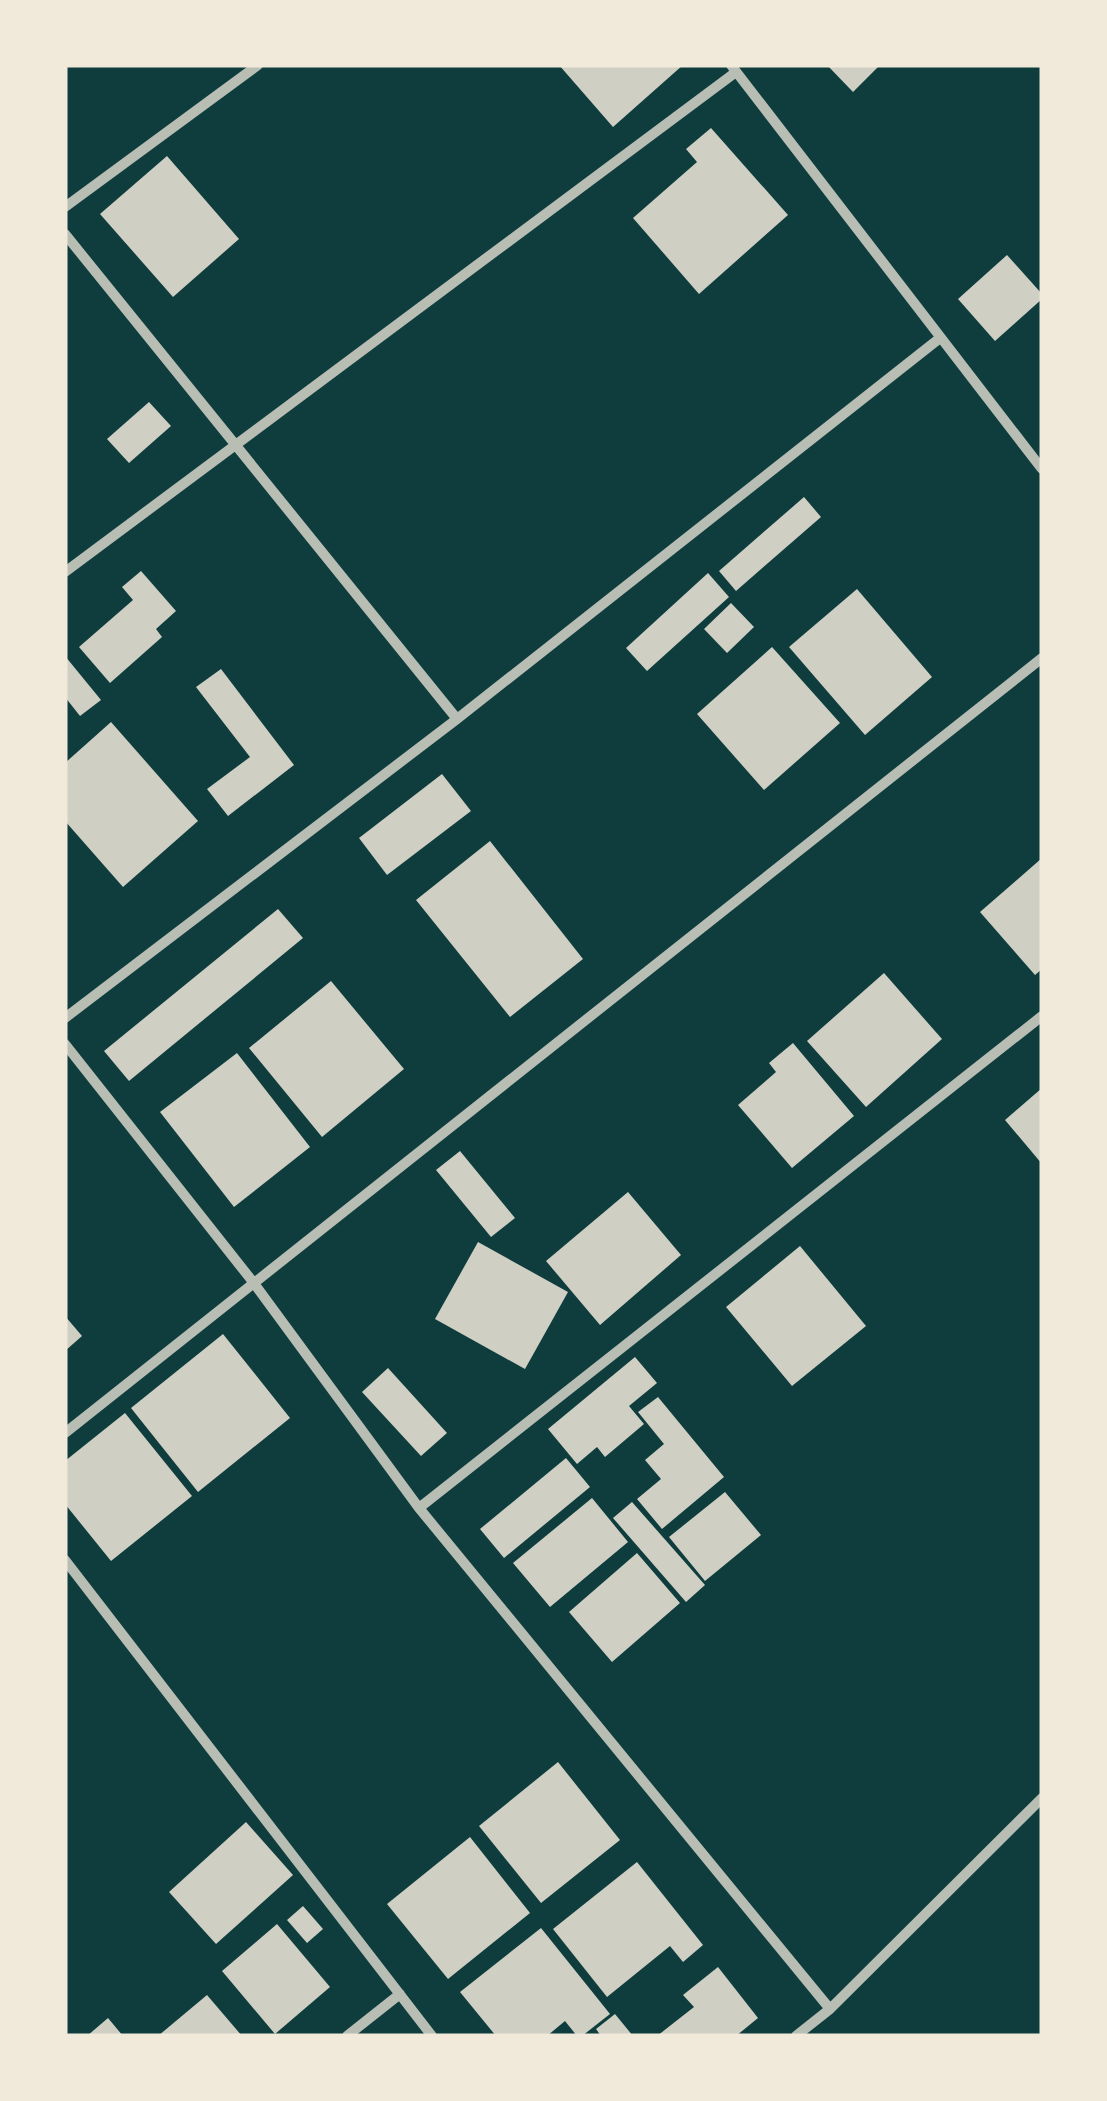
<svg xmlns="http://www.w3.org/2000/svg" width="1107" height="2101" viewBox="0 0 1107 2101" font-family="'Libre Baskerville',serif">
<rect width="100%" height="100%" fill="#0f3d3e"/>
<path fill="#cfcfc3" d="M 559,65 L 683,65 L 613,127 Z
M 827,65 L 880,65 L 853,92 Z
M 711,128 L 788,215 L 699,294 L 633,218 L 697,162 L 686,149 Z
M 167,156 L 239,239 L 173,297 L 100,214 Z
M 1007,255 L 1042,294 L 1042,299 L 995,341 L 958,299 Z
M 149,402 L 171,426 L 129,463 L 107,439 Z
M 804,497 L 821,517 L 736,591 L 719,571 Z
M 141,571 L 176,611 L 156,629 L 162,637 L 110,683 L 79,647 L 133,600 L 122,587 Z
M 708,573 L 729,597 L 647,671 L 626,648 Z
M 857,589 L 932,677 L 865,735 L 789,647 Z
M 731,603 L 754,627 L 727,653 L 704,629 Z
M 772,647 L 840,723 L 764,790 L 697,714 Z
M 65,656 L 101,700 L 80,716 L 65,697 Z
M 221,669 L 294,765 L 228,816 L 207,789 L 250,757 L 196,687 Z
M 111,722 L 198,821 L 123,887 L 65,821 L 65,763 Z
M 442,774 L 471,811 L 387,875 L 359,838 Z
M 490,841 L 583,959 L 510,1017 L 416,900 Z
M 1042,858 L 1042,969 L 1035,975 L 980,912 Z
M 278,909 L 303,938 L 129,1081 L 104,1051 Z
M 884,973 L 942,1039 L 866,1107 L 807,1041 Z
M 331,981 L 404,1069 L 322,1137 L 249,1048 Z
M 793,1043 L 854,1116 L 792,1168 L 738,1105 L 776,1072 L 769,1063 Z
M 237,1053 L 310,1147 L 234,1207 L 160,1112 Z
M 1042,1088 L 1042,1164 L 1005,1120 Z
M 460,1151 L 515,1218 L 491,1237 L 436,1170 Z
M 628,1192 L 681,1255 L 600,1325 L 546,1261 Z
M 478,1242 L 568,1292 L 525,1369 L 435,1319 Z
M 800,1246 L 866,1326 L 792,1386 L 726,1307 Z
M 65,1316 L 82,1336 L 65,1351 Z
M 223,1334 L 290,1418 L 198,1492 L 131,1408 Z
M 635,1357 L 657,1383 L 629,1406 L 644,1424 L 605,1457 L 597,1447 L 577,1464 L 548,1429 Z
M 388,1368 L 447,1433 L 421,1456 L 362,1392 Z
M 658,1397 L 724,1477 L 662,1529 L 637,1499 L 661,1479 L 645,1460 L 664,1444 L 638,1412 Z
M 125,1413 L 192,1496 L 111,1561 L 65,1504 L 65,1461 Z
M 566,1458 L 590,1487 L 504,1558 L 480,1529 Z
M 725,1492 L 761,1535 L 705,1581 L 669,1537 Z
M 592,1498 L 628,1542 L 550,1607 L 513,1563 Z
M 632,1502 L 705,1585 L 686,1602 L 613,1518 Z
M 637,1553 L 680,1603 L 612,1662 L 569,1612 Z
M 558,1762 L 620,1840 L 541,1903 L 479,1826 Z
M 246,1822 L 293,1875 L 216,1944 L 169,1892 Z
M 470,1837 L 530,1913 L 448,1979 L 387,1904 Z
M 637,1862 L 703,1945 L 683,1962 L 670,1946 L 607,1997 L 553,1929 Z
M 303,1906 L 323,1929 L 307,1943 L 287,1920 Z
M 277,1924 L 330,1987 L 275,2034 L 222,1971 Z
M 541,1928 L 610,2014 L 582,2036 L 577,2036 L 565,2021 L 547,2036 L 496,2036 L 460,1992 Z
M 718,1967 L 758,2018 L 736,2036 L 657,2036 L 694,2007 L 683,1995 Z
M 207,1995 L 242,2036 L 158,2036 Z
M 615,2014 L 633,2036 L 601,2036 L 596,2029 Z
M 108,2018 L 123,2036 L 87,2036 Z"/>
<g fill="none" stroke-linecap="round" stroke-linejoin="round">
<path stroke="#b8beb3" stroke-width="10" d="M 731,65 L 1042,469
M 65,207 L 258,65
M 65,234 L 457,719
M 65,572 L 736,72
M 65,1018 L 457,719 L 940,338
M 65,1044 L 253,1282 L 419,1508 L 830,2009
M 65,1433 L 1042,658
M 419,1508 L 1042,1016
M 65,1560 L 432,2036
M 347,2036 L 400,1994
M 796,2036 L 830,2009 L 1042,1798"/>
</g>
<rect width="1107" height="2101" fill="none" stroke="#f1e9da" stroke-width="135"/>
</svg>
